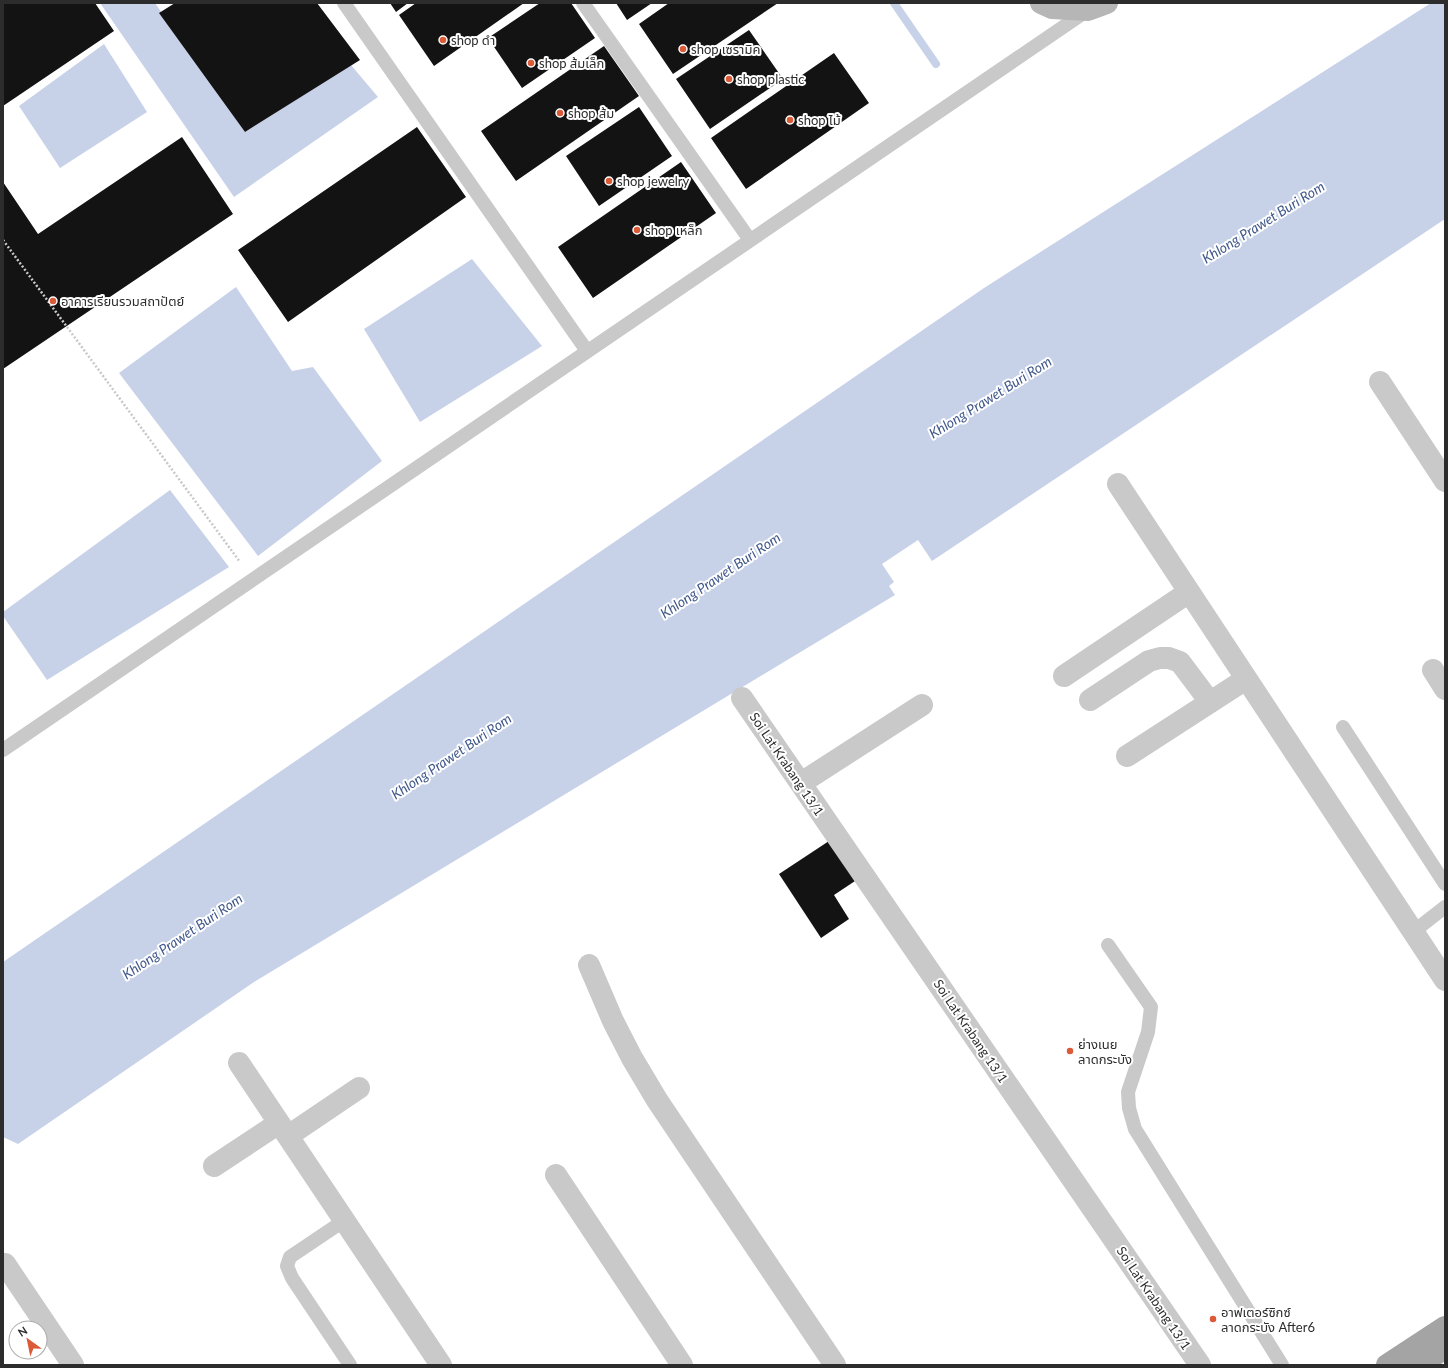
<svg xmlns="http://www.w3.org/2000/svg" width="1448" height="1368" viewBox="0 0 1448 1368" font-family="Lato,'Noto Sans Thai',sans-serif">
<rect width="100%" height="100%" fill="#fff"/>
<path fill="#c7d2e9" d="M 100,3 L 155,3 L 245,132 L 351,65 L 378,97 L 234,197 Z
M 1431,3 L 1445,3 L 1445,219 L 932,561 L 918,540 L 882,564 L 894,582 L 889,586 L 895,595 L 254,982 L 18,1144 L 3,1137 L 3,962 L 984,288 Z
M 104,44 L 147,112 L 60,168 L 19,106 Z
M 472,259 L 542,346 L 420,422 L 364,329 Z
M 236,287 L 292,371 L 313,367 L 382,461 L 258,556 L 119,373 Z
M 170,490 L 229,567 L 47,680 L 3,616 L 3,612 Z"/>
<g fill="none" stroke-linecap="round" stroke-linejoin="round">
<path stroke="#c7d2e9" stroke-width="8" d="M 894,3 L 936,64"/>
</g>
<path fill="#131313" d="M 3,3 L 95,3 L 114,31 L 3,106 Z
M 175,3 L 317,3 L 360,60 L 245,132 L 159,13 Z
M 390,3 L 408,3 L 396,12 Z
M 416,3 L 524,3 L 434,66 L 399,15 Z
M 540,3 L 571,3 L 595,38 L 522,88 L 488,38 Z
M 616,3 L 652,3 L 627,20 Z
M 669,3 L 778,3 L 673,74 L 639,24 Z
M 749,30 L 783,79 L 710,129 L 676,79 Z
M 604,46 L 639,96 L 516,181 L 481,131 Z
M 834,53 L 869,103 L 746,189 L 711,138 Z
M 639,107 L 672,156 L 599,206 L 566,156 Z
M 417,127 L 466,197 L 288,322 L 238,250 Z
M 182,137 L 233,214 L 3,369 L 3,182 L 38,234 Z
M 681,162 L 716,213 L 593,298 L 558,247 Z
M 829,841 L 855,881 L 834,895 L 849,919 L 821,938 L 779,874 Z"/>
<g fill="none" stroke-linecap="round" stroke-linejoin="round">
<path stroke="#c9c9c9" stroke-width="2.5" stroke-dasharray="2 2" stroke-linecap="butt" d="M 3,240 L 240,562"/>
<path stroke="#c9c9c9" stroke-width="14" d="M 344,3 L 587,351
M 583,3 L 750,240
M 1343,727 L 1445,884
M 3,750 L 1088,10
M 1413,932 L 1445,907
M 1108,945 L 1151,1007 L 1148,1032 L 1128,1092 L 1129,1108 L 1135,1129 L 1282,1365
M 345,1220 L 290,1257 L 287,1266 L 292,1278 L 350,1365"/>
<path stroke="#c9c9c9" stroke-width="22" d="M 1380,382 L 1445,481
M 1118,484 L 1445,980
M 1433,670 L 1445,689
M 1064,676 L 1189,592
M 742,698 L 1200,1365
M 1090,700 L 1149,661 L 1160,658 L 1169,658 L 1180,662 L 1210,702
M 1127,756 L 1246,679
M 801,783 L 922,705
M 589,965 L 613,1021 L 632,1058 L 657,1100 L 835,1365
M 239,1063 L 441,1365
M 288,1136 L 359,1088
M 214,1166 L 279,1123
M 556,1175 L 682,1365
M 5,1264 L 73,1365"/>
<path stroke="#b6b6b6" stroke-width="22" d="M 1041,3 L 1052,8 L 1088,10 L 1107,3"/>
<path stroke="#a4a4a4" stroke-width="22" d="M 1387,1365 L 1445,1327
M 1420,1365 L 1445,1348"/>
</g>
<g fill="#db5a37" stroke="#fff" stroke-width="1.5">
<circle cx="443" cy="40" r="4"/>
<circle cx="683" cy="49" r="4"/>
<circle cx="531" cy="63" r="4"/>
<circle cx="729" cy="79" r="4"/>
<circle cx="560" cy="113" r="4"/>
<circle cx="790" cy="120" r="4"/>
<circle cx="609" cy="181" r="4"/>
<circle cx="637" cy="230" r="4"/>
<circle cx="53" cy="301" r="4"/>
<circle cx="1070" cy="1051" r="4"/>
<circle cx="1213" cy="1319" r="4"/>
</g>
<g text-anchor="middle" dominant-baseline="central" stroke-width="4" stroke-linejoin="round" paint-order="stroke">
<g font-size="13" fill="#2c2c2c" stroke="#fff" text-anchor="start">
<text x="451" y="40">shop ดำ</text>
<text x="691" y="49">shop เซรามิค</text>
<text x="539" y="63">shop ส้มเล็ก</text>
<text x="737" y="79">shop plastic</text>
<text x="568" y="113">shop ส้ม</text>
<text x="798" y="120">shop ไม้</text>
<text x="617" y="181">shop jewelry</text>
<text x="645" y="230">shop เหล็ก</text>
<text x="61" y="301">อาคารเรียนรวมสถาปัตย์</text>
<text x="1078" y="1044">ย่างเนย<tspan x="1078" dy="15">ลาดกระบัง</tspan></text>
<text x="1221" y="1312">อาฟเตอร์ซิกซ์<tspan x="1221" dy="15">ลาดกระบัง After6</tspan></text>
</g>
<g font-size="13" fill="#2c2c2c" stroke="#fff">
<text transform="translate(787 764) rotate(56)">Soi Lat Krabang 13/1</text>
<text transform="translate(971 1031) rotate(56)">Soi Lat Krabang 13/1</text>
<text transform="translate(1154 1298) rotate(56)">Soi Lat Krabang 13/1</text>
</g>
<g font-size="14" font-style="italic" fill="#3f578a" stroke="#fff">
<text transform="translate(1263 222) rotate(-32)">Khlong Prawet Buri Rom</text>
<text transform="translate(990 397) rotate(-32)">Khlong Prawet Buri Rom</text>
<text transform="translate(720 575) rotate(-34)">Khlong Prawet Buri Rom</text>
<text transform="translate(451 756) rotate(-34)">Khlong Prawet Buri Rom</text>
<text transform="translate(182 936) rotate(-34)">Khlong Prawet Buri Rom</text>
</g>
</g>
<rect width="1448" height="1368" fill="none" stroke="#2c2c2c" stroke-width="8"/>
<g transform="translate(28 1340) rotate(327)"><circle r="19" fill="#ffffff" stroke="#ababab"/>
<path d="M0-3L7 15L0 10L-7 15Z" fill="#db5a37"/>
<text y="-6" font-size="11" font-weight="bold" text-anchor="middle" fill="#2c2c2c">N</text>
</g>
</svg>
